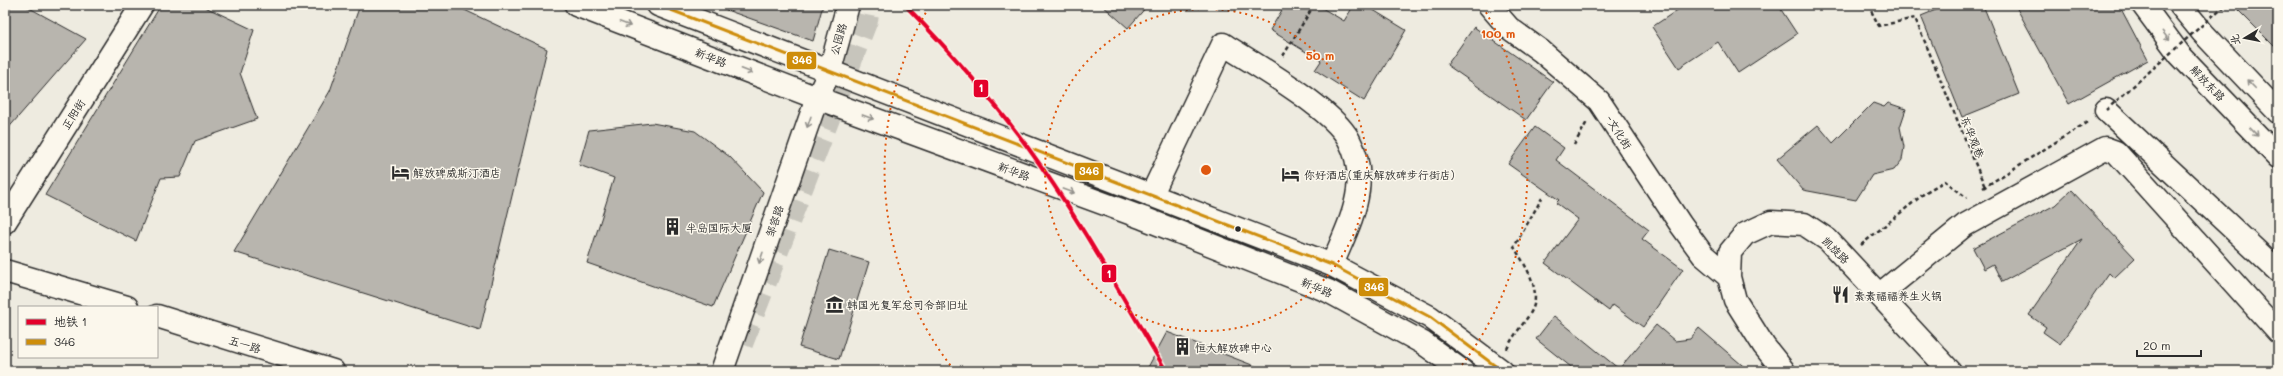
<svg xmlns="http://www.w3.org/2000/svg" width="2283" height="376" viewBox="0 0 2283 376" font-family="Mali,'LXGW WenKai TC',sans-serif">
<rect width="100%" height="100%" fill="#eeebe0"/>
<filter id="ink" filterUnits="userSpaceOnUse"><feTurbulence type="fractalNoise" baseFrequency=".025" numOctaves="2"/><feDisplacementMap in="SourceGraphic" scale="8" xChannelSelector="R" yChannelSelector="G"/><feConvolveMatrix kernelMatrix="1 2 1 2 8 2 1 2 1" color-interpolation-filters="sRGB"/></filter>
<g filter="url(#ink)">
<path fill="#b8b5ae" stroke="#2b2b2b" d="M 5,5 L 24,5 L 86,39 L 5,132 Z
M 161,5 L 201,5 L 254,30 L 240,73 L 257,119 L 195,141 L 180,177 L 161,178 L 136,241 L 45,195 Z
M 360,5 L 454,5 L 547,49 L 480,330 L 234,252 L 330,91 Z
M 718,5 L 823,5 L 813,41 L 718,7 Z
M 1102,5 L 1148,5 L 1128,28 Z
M 1285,5 L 1317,5 L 1344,21 L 1354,5 L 1365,5 L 1406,30 L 1364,101 L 1315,70 L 1321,61 L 1270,30 Z
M 1685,5 L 1778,5 L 1797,34 L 1738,73 L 1718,42 L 1679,68 L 1652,27 Z
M 1948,5 L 1983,5 L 2019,94 L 1962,117 L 1921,16 Z
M 2015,5 L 2119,5 L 2148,60 L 2069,104 Z
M 2233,5 L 2270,5 L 2278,13 L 2278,50 Z
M 1474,27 L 1553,82 L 1526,120 L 1447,65 Z
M 1873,103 L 1884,107 L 1888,103 L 1906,109 L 1900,127 L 1904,147 L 1902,160 L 1894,170 L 1872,175 L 1856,200 L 1803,190 L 1777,159 L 1818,125 L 1833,143 Z
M 652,123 L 695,131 L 730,157 L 763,192 L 713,307 L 587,263 L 614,178 L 579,165 L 589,130 Z
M 1535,127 L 1564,148 L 1556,160 L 1649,230 L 1642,239 L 1683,269 L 1643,327 L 1613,305 L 1609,311 L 1545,263 L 1578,219 L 1556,203 L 1559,200 L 1508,164 Z
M 2071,190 L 2135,258 L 2114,278 L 2109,273 L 2060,344 L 2043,332 L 2046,327 L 2029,315 L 2082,239 L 2002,282 L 1993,264 L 1984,269 L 1973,248 L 2055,205 Z
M 829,250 L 869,262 L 839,359 L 799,347 Z
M 1554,316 L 1619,369 L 1656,325 L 1675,341 L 1690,339 L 1699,328 L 1749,371 L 1576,371 L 1536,339 Z
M 1167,332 L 1265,370 L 1264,371 L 1146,371 Z"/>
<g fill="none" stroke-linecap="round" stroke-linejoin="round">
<path stroke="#c7c5bc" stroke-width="22" stroke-dasharray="22 11" stroke-linecap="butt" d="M 742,344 L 867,20 L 870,5"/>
<defs>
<path id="minor" d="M 1489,5 L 1509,28 L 1541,51 L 1599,101 L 1681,225 L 1703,255 L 1729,277
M 2106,110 L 2278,271
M 1151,196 L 1223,44 C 1255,64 1333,109 1349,140 C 1357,155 1360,173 1358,190 C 1355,216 1341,242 1332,265
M 5,222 L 142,5
M 5,271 L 127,307
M 1879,295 L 1965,225 L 2105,148 L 2116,152 L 2278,332
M 157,316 L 333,371
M 722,371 L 817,98 L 829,73 L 848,5
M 1784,371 L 1764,346 L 1735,300 L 1729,277 L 1730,252 L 1745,234 L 1771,222 L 1804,224 L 1828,240 L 1950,371"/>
<path id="major" d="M 576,5 L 817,98 L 1143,218 L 1328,291 L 1423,343 L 1462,371
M 658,5 L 1332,265 L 1430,317 L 1502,371
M 2143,5 L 2180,55 L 2278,157
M 2180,5 L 2203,33 L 2278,112"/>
</defs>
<use href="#minor" stroke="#2b2b2b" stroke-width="25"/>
<use href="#major" stroke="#2b2b2b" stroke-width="25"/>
<path stroke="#2b2b2b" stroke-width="2.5" stroke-dasharray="4 3" stroke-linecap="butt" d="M 1868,5 L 1879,26 L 1915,18 L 1985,187
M 1283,56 L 1314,5
M 1574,145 L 1587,122
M 1983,188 L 2089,121
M 1861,245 L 1926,192 L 1945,181 L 1967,198
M 1507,349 C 1513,335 1523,325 1531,312 C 1543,291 1525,265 1514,247 L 1542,198"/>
<use href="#minor" stroke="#fbf7ec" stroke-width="22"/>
<use href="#major" stroke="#fbf7ec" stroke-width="22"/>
<path stroke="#2b2b2b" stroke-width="2.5" stroke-dasharray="4 3" stroke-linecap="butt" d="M 2106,110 L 2225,5"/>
<defs>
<path id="bus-1" d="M 658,5 L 1332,265 L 1430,317 L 1502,371"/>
</defs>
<use href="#bus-1" stroke="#fbf7ec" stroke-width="6"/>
<use href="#bus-1" stroke="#ce8d09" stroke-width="3"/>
<defs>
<path id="metro-1" d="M 905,5 C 948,49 989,95 1026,145 C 1078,216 1121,295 1166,371"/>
</defs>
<use href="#metro-1" stroke="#fbf7ec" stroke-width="7"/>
<use href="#metro-1" stroke="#e4002b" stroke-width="4"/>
</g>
<defs><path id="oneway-shaft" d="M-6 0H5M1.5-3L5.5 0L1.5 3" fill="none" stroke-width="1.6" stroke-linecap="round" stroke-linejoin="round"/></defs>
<g stroke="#93918c">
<use href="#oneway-shaft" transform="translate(625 24) rotate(21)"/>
<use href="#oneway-shaft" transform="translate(2166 36) rotate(52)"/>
<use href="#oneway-shaft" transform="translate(747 71) rotate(21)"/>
<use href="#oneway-shaft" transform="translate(2251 84) rotate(-134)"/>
<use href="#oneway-shaft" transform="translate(868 117) rotate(20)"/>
<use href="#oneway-shaft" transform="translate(809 122) rotate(109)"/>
<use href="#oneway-shaft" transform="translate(2254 132) rotate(46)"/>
<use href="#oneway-shaft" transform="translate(1069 191) rotate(20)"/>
<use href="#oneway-shaft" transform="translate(761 258) rotate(109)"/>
</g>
</g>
<g fill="none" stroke="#df570e" stroke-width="2" stroke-dasharray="2 4">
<circle cx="1206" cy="170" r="161"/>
<path d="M954 370A322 322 0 0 1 929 7M1483 7A322 322 0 0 1 1458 370"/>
</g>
<defs>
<symbol id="hotel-bare" viewBox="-9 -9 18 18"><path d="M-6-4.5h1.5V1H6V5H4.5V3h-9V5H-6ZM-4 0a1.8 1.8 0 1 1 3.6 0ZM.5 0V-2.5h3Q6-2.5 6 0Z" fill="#2b2b2b" stroke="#fbf7ec" stroke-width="2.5" paint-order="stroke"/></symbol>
<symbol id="building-bare" viewBox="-9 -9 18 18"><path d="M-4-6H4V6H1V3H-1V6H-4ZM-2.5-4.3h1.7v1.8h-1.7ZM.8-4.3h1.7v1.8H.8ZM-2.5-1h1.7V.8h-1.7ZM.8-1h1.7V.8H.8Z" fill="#2b2b2b" stroke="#fbf7ec" stroke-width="2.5" paint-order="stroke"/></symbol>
<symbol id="restaurant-bare" viewBox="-9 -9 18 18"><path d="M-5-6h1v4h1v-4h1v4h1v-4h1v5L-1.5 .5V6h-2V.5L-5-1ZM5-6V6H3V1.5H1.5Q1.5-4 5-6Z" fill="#2b2b2b" stroke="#fbf7ec" stroke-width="2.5" paint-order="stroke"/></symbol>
<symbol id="museum-bare" viewBox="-9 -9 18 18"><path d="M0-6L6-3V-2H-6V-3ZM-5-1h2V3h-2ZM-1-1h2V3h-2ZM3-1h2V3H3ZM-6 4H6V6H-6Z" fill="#2b2b2b" stroke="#fbf7ec" stroke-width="2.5" paint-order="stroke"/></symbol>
</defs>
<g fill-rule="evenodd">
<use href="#hotel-bare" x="388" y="160" width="25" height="25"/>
<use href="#hotel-bare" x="1278" y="162" width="25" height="25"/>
<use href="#building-bare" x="660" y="214" width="25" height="25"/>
<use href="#restaurant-bare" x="1828" y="282" width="25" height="25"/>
<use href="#museum-bare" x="822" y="292" width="25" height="25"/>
<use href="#building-bare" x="1170" y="334" width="25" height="25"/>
</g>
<circle fill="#2b2b2b" stroke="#fbf7ec" stroke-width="1.5" cx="1238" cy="229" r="3.5"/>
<g text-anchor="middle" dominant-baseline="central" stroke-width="3" stroke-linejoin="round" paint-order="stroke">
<g font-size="11" fill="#2b2b2b" stroke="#fbf7ec">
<text transform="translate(838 39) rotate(-74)">公园路</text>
<text transform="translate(711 57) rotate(21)">新华路</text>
<text transform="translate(2208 83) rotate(46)">解放东路</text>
<text transform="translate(73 114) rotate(-58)">正阳街</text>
<text transform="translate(1619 132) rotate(57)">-文化街</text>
<text transform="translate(1973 137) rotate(68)">东华观巷</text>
<text transform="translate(1014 171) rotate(20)">新华路</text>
<text transform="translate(774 221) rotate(-71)">邹容路</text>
<text transform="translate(1836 250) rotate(44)">凯旋路</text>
<text transform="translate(1317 287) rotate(23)">新华路</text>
<text transform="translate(245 344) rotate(17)">五一路</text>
</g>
<g font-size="11" fill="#2b2b2b" stroke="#fbf7ec" text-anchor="start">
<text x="413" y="172">解放碑威斯汀酒店</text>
<text x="1304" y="174">你好酒店(重庆解放碑步行街店)</text>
<text x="686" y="227">半岛国际大厦</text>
<text x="1854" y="295">素素福福养生火锅</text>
<text x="847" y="304">韩国光复军总司令部旧址</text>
<text x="1195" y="347">恒大解放碑中心</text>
</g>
</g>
<circle cx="1206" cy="170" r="6" fill="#df570e" stroke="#fbf7ec" stroke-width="2"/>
<g font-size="12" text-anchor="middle" font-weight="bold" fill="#df570e" stroke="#fbf7ec" stroke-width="3" stroke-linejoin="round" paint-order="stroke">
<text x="1498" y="38">100 m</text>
<text x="1320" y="60">50 m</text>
</g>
<g stroke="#fbf7ec" stroke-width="1.5">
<rect x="786" y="51" width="31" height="19" rx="4" fill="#ce8d09"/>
<rect x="973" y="79" width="16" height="19" rx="4" fill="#e4002b"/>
<rect x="1074" y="162" width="30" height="19" rx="4" fill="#ce8d09"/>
<rect x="1101" y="264" width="16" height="19" rx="4" fill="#e4002b"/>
<rect x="1358" y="277" width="31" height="20" rx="4" fill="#ce8d09"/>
</g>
<g font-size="11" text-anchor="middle" font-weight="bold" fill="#fff">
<text x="802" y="64">346</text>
<text x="981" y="92">1</text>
<text x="1089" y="175">346</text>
<text x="1109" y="278">1</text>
<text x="1374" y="291">346</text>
</g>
<rect width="2283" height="376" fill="none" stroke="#fbf7ec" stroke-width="20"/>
<rect x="10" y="10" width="2263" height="356" fill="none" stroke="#2b2b2b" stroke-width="1.5" filter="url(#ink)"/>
<rect x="18" y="306" width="140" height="52" fill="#fbf7ec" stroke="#a8a59f"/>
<rect x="26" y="319" width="20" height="6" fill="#e4002b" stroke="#a8a59f"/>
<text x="54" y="326" font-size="12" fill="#2b2b2b">地铁 1</text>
<rect x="26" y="339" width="20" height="6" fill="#ce8d09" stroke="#a8a59f"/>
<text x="54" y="346" font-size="12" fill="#2b2b2b">346</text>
<g transform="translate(2245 38) rotate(260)" stroke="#fbf7ec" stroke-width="3" paint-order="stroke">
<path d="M0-3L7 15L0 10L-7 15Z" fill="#2b2b2b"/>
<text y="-6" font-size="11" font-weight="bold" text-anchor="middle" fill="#2b2b2b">北</text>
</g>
<path d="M2137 350v6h64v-6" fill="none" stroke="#2b2b2b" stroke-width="2"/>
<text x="2143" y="350" font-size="12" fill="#2b2b2b" stroke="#fbf7ec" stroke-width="3" paint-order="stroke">20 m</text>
</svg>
